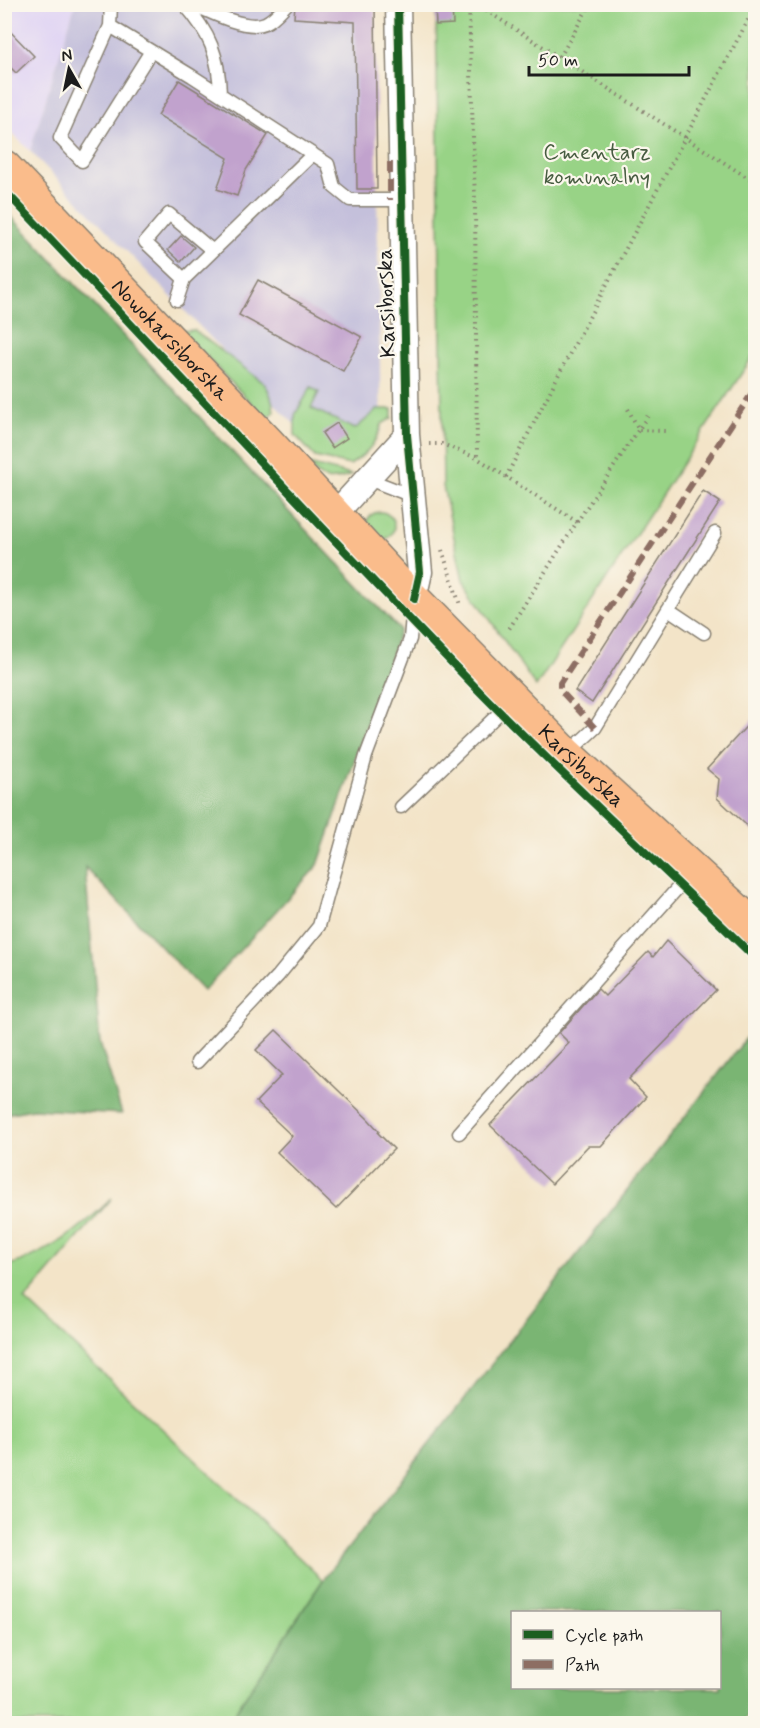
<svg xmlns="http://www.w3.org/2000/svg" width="760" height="1728" viewBox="0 0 760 1728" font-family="Mynerve,sans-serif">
<rect width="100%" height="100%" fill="#fbf7ec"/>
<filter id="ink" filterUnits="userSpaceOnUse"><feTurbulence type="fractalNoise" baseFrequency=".0167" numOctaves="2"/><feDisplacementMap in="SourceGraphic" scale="12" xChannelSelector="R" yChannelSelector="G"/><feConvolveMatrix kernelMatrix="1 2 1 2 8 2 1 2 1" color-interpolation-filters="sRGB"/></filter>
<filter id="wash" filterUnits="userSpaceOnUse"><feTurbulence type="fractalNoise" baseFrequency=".008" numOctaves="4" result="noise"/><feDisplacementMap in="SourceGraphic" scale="24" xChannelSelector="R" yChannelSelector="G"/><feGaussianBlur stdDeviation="1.35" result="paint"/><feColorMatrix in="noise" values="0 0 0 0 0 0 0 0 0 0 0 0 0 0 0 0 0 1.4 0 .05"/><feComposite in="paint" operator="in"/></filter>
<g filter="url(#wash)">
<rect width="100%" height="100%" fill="#f3e4c8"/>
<path fill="#e0d4f4" d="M 4,5 L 75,5 L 30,151 L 5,126 Z"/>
<path fill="#c4c0db" d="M 75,5 L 374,5 L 381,431 L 330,461 L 30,151 Z"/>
<path fill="#98d386" stroke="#5a7851" stroke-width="1.5" d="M 436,5 L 755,5 L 755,353 L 536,687 L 463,580 L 443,486 Z
M 194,330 L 264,383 C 270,391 273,402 274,412 L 266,418 L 181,331 Z
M 311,387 L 319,392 L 311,408 L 355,429 L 378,409 L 392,409 L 392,418 L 382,424 C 376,443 367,454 350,465 L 315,457 L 295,435 L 295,415 Z
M 308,464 L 352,475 C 330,482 323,483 308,464 Z
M366 526a14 14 0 1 1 28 0a14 14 0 1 1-28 0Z
M 112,1198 L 25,1300 L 323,1580 L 228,1723 L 5,1723 L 4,1267 C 50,1253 79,1231 112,1198 Z"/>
<path fill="#7ab573" stroke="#4b6848" stroke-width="1.5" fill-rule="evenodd" d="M 5,210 L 400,630 L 318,865 L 203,991 L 85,867 L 100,1043 L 122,1114 L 33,1109 L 5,1114 Z
M 755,1027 L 755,1708 L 741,1724 L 228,1723 L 323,1580 ZM 512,1612 L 720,1612 L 720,1688 L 512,1688 Z"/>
<g id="blocks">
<path fill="#c1a2cd" d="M 295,4 L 375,4 L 377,189 L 357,189 L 355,22 L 294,18 Z
M 452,5 L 453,24 L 436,25 L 435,6 Z
M 4,25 L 34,56 L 16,73 L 4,61 Z
M 179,80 L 268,135 L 246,170 L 237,196 L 217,189 L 228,158 L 158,115 Z
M 181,236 L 194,247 L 181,262 L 168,250 Z
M 258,280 L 362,337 L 343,371 L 239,315 Z
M 337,423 L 347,438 L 332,448 L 322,433 Z
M 703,491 L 720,502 L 592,703 L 575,691 Z
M 756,716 L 756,834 L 717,798 L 719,779 L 707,769 Z
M 666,941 L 716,990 L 629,1079 L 646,1097 L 601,1146 L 588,1146 L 552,1184 L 490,1125 L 569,1043 L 559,1033 L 598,989 L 605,996 L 648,952 L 653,957 Z
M 276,1030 L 369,1120 L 379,1131 L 378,1133 L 394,1149 L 336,1209 L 277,1152 L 292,1136 L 256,1102 L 282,1075 L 256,1050 Z"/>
</g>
</g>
<g filter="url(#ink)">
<use href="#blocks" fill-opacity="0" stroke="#888072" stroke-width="1.5"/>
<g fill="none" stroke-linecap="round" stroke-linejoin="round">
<defs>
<path id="lane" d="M 111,4 L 110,26 L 192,76 L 328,164 L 334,187 L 350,200 L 402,200
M 184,4 C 210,33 219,56 220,94
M 192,4 C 209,12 247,31 265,23 C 273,20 281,10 287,4
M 110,26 L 60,138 L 82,161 L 151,51
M 213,251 L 169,214 L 145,242 L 184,279 L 313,154
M 177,300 L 184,279
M 368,479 L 412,496
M 668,609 L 704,633
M 567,754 L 595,728 L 715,533
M 401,807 L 513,700
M 197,1062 L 278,976 L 319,926 L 366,756 L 410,639 L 413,604
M 459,1133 L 692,872"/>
<path id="street" d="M 398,4 L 407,435 L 420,572 L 414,599
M 335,514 L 407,435"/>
<g id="primary">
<path id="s1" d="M 4,167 L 268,443 L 393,578 L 567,755 L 756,928"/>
</g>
</defs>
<use href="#lane" stroke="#888072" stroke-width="15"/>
<use href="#street" stroke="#888072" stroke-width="27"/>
<use href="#primary" stroke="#888072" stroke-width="36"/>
<path stroke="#888072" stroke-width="4" stroke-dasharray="1.5 4.5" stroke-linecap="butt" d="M 469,4 L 475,203 L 477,458
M 476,4 L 756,183
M 560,57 L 590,4
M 628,409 L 639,430 L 666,431
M 429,444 L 442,444 L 477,458 L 577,522 L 507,632
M 506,477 L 560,372 L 756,5
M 577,522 L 649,414
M 442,550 L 460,605"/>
<use href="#lane" stroke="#fff" stroke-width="12"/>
<use href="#street" stroke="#fff" stroke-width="24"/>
<use href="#primary" stroke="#fabc8b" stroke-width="33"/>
<path stroke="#8d6e63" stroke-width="6" stroke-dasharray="12 6" stroke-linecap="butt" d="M 390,162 L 390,200
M 595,728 L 560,690 L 560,683 L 756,387"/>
<defs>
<path id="cycleway" d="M 398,4 L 407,435 L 420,572 L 414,599
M 4,190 C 165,359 322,530 484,696 C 573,786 666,870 756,959"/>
</defs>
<use href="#cycleway" stroke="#fbf7ec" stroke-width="11"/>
<use href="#cycleway" stroke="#1b5e20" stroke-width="8"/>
</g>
</g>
<g text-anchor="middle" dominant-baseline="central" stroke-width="4.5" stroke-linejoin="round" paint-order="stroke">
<g font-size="22" fill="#475c41" stroke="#fbf7ec">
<text x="597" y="153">Cmentarz<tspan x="597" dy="25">komunalny</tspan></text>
</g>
<g font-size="22" fill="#1c1c1c" stroke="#fbf7ec">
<text transform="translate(387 303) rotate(-92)">Karsiborska</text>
<text stroke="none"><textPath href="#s1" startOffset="240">Nowokarsiborska</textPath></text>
<text stroke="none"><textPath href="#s1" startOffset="832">Karsiborska</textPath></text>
</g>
</g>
<rect width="760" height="1728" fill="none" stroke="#fbf7ec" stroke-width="24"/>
<rect x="511" y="1611" width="210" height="78" fill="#fbf7ec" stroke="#a29f99" stroke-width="1.5"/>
<rect x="523" y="1630" width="30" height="9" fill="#1b5e20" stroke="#a29f99" stroke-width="1.5"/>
<text x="565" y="1641" font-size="18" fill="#1c1c1c">Cycle path</text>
<rect x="523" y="1660" width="30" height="9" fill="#8d6e63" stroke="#a29f99" stroke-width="1.5"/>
<text x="565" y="1671" font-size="18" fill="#1c1c1c">Path</text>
<g transform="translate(69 69) rotate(351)" stroke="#fbf7ec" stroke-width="4.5" paint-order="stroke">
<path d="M0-4.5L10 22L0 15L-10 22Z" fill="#1c1c1c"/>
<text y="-9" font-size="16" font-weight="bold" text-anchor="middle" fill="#1c1c1c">N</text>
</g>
<path d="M529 66v9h160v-9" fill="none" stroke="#1c1c1c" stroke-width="3"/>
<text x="538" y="66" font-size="18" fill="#1c1c1c" stroke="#fbf7ec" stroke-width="4.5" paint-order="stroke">50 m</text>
</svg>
